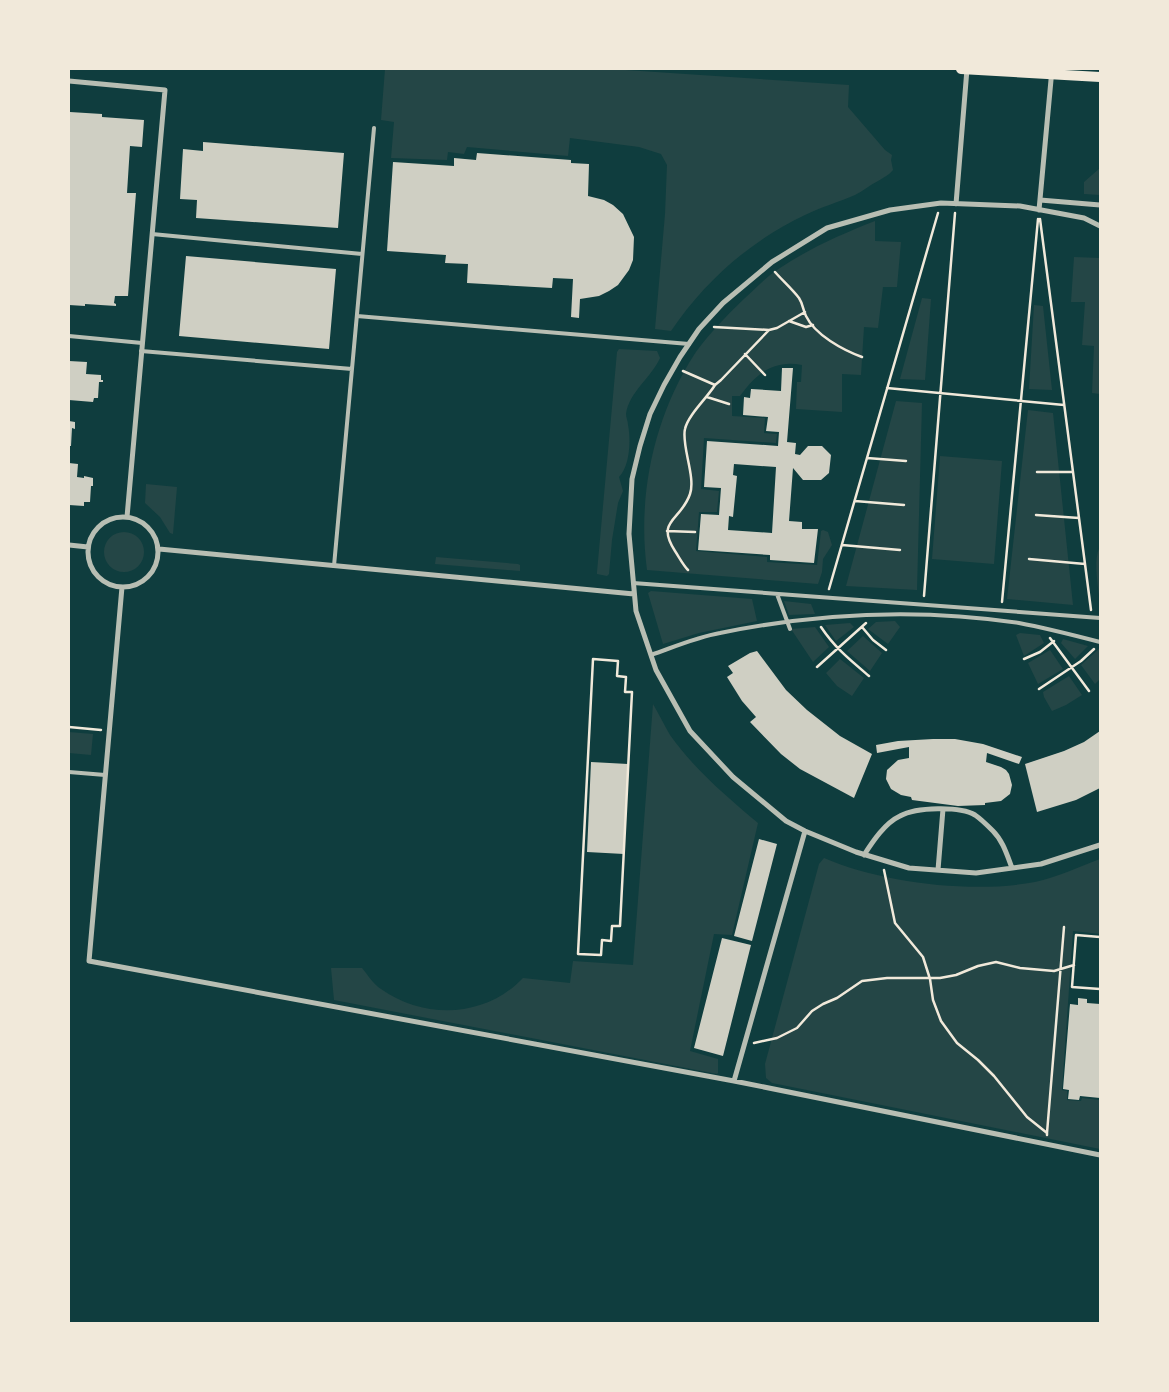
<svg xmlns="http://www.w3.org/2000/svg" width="1169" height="1392" viewBox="0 0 1169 1392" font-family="Ubuntu,sans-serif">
<rect width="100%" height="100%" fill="#0f3d3e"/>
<path fill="#244646" d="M 385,69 L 611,69 L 849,85 L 848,107 L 885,150 L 892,155 L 891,160 L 893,170 C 888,176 884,177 878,181 C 870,185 863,191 855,195 C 839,202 821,207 805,215 C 750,241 705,281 671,331 L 655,329 L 665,214 L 667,165 L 661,154 L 639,147 L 570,138 L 568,156 L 467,147 L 464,154 L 448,152 L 447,160 L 391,158 L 394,122 L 381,120 Z
M 1100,168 L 1100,195 L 1084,194 L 1084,182 Z
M 875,221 L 875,241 L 901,242 L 897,287 L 883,287 L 878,328 L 864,327 L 861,375 L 842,374 L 842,412 L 796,409 L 797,382 L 801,382 L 802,365 C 773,359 755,375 740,396 L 732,396 L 732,416 L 765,418 L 764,433 L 777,434 L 776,443 L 704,438 L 701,489 L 719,491 L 717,512 L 699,512 L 696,551 L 767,557 L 767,562 L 817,565 L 821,531 L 823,530 L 828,532 L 832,545 L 823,559 L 822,572 L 818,584 L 647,570 C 637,496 654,417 694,355 C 706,337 730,312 745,298 C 756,288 767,276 780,268 C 810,248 842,234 875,221 Z
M 1074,257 L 1100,258 L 1100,394 L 1092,393 L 1094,346 L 1082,345 L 1085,302 L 1071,302 Z
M 922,298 L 931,299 L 925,380 L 900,379 Z
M 1034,305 L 1043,306 L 1052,390 L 1029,389 Z
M 619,349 L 657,351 L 660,358 C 651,378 629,392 626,414 C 626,418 628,421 628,425 C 631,440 630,466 619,477 L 623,491 L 618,503 L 612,540 L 609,574 L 607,576 L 597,574 L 597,572 L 617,352 Z
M 896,401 L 922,403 L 917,590 L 846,586 Z
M 1028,410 L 1053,413 L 1073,605 L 1007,599 Z
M 940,456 L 1002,461 L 994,564 L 932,559 Z
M 146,484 L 177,487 L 173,534 L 170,533 L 160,517 L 145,503 Z
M104 552a20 20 0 1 1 40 0a20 20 0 1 1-40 0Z
M 1100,547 L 1100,602 C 1098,588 1093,558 1100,547 Z
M 436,557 L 518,564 L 520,565 L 520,571 L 435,564 Z
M 651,591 L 752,599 L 757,621 L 699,633 L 663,644 L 648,593 Z
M 784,601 L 811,604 L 815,614 L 789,615 Z
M 895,621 L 900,627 L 888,644 L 868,629 L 876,622 Z
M 850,623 L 854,627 L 836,641 L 825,625 Z
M 815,627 L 829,647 L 813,662 L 791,629 Z
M 1020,633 L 1040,635 L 1044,643 L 1024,656 L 1016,635 Z
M 863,636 L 882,653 L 870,671 L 847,651 Z
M 1063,639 L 1088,646 L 1075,659 L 1061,643 Z
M 1100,648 L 1100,679 L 1095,684 L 1081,665 Z
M 1050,650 L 1063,669 L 1038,684 L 1028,663 Z
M 840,659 L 864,678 L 852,696 L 837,686 L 826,673 Z
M 1069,676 L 1082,695 L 1066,705 L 1052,711 L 1044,697 L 1043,692 Z
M 653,704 C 659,714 664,725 670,735 C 694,769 727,797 758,823 L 732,935 L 714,934 L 690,1051 L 718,1059 L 718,1073 L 717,1074 L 334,1000 L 331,968 L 362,968 C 368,975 373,984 381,989 C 425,1020 485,1018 523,978 L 570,983 L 573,961 L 633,965 Z
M 69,732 L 93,734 L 91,755 L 69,753 Z
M 824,858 C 882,883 973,894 1035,882 C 1057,877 1079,867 1100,859 L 1100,934 L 1073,931 L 1062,1090 L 1067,1091 L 1067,1100 L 1081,1101 L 1082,1098 L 1100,1100 L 1100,1149 L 772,1083 L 766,1078 L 765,1064 L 819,864 Z"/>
<path fill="#cfcfc3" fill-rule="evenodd" d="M 70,112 L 102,114 L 102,117 L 144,120 L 142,147 L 130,146 L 127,193 L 136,193 L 128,296 L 115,296 L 114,303 L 116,304 L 116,306 L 85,304 L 85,306 L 69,305 L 69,114 Z
M 203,142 L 344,153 L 338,228 L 196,218 L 197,200 L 180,199 L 183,149 L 203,151 Z
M 477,153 L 571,160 L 571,163 L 589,164 L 588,196 L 604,200 L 613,205 L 623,214 L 634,237 L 633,260 L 629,270 L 618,285 L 609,291 L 599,296 L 580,299 L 579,318 L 571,317 L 573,279 L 553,278 L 552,288 L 467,283 L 468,264 L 445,263 L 446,255 L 387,251 L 393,162 L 454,166 L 454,158 L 476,160 Z
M 186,256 L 336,269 L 329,349 L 179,336 Z
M 69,361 L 87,362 L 86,374 L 101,375 L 101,380 L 103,380 L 103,382 L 99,382 L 98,398 L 94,398 L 93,402 L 69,400 Z
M 782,368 L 793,368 L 787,442 L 796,443 L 795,454 L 800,455 L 808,446 L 822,446 L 831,455 L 829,473 L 821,480 L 803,480 L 793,468 L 789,521 L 802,522 L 802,529 L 818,529 L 814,563 L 770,560 L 770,555 L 698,550 L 701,514 L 719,515 L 721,488 L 704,487 L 707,441 L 778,446 L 779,432 L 766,431 L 768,417 L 743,415 L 744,397 L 750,398 L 751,389 L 781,391 ZM 734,464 L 776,467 L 772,533 L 728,530 L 729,516 L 733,517 L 737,476 L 733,475 Z
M 69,421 L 75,422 L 75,429 L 72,428 L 71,446 L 69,446 Z
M 69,463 L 78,464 L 77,477 L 84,478 L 84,476 L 93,478 L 93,486 L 91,486 L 90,502 L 84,502 L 84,506 L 69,505 Z
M 757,651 L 786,690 L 807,710 L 840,736 L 872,754 L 854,798 L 800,769 L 781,754 L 750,722 L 756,717 L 742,701 L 727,677 L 733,673 L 728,666 L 750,653 Z
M 1100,731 L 1100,788 L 1076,800 L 1037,812 L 1025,764 L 1064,751 L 1084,742 Z
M 933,739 L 955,739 L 983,744 L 1022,757 L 1019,764 L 987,753 L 986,762 L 1001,767 L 1006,770 L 1009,774 L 1012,785 L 1010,794 L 1001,801 L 985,803 L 985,805 L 958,806 L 912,800 L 911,797 L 901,795 L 891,789 L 886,779 L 887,770 L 898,760 L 909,758 L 909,747 L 877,753 L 876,745 L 898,741 Z
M 591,762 L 628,764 L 624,854 L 587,852 Z
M 759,839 L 777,844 L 752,941 L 734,936 Z
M 722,938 L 751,945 L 723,1056 L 694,1048 Z
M 1078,998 L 1087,999 L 1087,1003 L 1100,1004 L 1100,1098 L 1080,1096 L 1079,1100 L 1068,1099 L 1069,1090 L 1063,1089 L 1070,1004 L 1078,1005 Z"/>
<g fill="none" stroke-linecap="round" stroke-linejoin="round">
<path stroke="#f1e9da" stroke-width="2.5" d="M 1040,219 L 1091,610
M 775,272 C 783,281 792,289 799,298 C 803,304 803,310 806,316 C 815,335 843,350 862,357
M 789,321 L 806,327 L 813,325
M 714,327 L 769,330 L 777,328 L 805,312
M 745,354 L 765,375
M 683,371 L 715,385 L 721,380 L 769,330
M 887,388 L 1064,405
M 707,397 L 729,404
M 867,458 L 906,461
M 1037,472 L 1073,472
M 855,501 L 904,505
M 1036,515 L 1079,518
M 667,531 L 695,532
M 842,545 L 900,550
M 1029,559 L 1085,564
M 688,570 C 683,565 679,557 675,551 C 655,520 681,521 690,494 C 696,477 681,445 685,429 C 688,415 707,398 715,385
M 829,589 L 938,213
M 924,596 L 955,213
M 1002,602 L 1038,219
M 821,627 C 835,648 850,660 869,676
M 862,627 L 873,640 L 886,650
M 1050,638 L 1089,691
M 593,659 L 618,661 L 617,676 L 626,677 L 625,692 L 632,692 L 620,926 L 612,926 L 611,941 L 602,940 L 601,955 L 578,954 Z
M 1024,659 L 1040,652 L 1054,641
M 817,667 L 866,623
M 1039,689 L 1081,661 L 1094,649
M 69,727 L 101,730
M 884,870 L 895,923 L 923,957 L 930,979 L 933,1000 L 941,1021 L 957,1043 L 978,1060 L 994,1076 L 1027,1117 L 1047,1133 L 1047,1135
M 1100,937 L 1076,935 L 1072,987 L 1100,989
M 754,1043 L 777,1038 L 797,1028 L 812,1011 L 823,1004 L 837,998 L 862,981 L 887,978 L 940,978 L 956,975 L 978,966 L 996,962 L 1020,968 L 1054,971 L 1074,965
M 1047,1133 L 1064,927"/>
<path stroke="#b8beb3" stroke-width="4" d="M 152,234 L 362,254
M 357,316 L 689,344
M 69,336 L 142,343
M 141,351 L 352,369
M 334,566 L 374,128
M 633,583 L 1100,618
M 777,594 L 790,629
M 651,655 C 674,647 697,637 720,633 C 818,613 920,608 1019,623 C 1046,628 1073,635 1100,642
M 69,772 L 105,775"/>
<path stroke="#b8beb3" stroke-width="5" d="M 69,81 L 165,90 L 127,517
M 1040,200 L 1100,205
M 956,204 L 967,69
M 1039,210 L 1052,69
M 1100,226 L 1084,218 L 1020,206 L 941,203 L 890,210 L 827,228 L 772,262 L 723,303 L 699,329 L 680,357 L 664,385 L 650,414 L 640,446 L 632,479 L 629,534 L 636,611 L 656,670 L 690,731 L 733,777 L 786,821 L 805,831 L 856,852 L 909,868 L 976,873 L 1041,864 L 1100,845
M88 552a35 35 0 1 1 70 0a35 35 0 1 1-70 0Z
M 69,545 L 88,547
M 159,549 L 634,594
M 122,587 L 89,961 L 734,1081 L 805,831
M 864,855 C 873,841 885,823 900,816 C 916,807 960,806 975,815 C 981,819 988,826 993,831 C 1003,841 1007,855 1012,868
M 938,870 L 943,809
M 734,1081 L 1100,1155"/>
<path stroke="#f1e9da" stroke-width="10" d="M 961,69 L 1100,77"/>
</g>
<rect width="1169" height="1392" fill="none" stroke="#f1e9da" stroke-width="140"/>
</svg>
